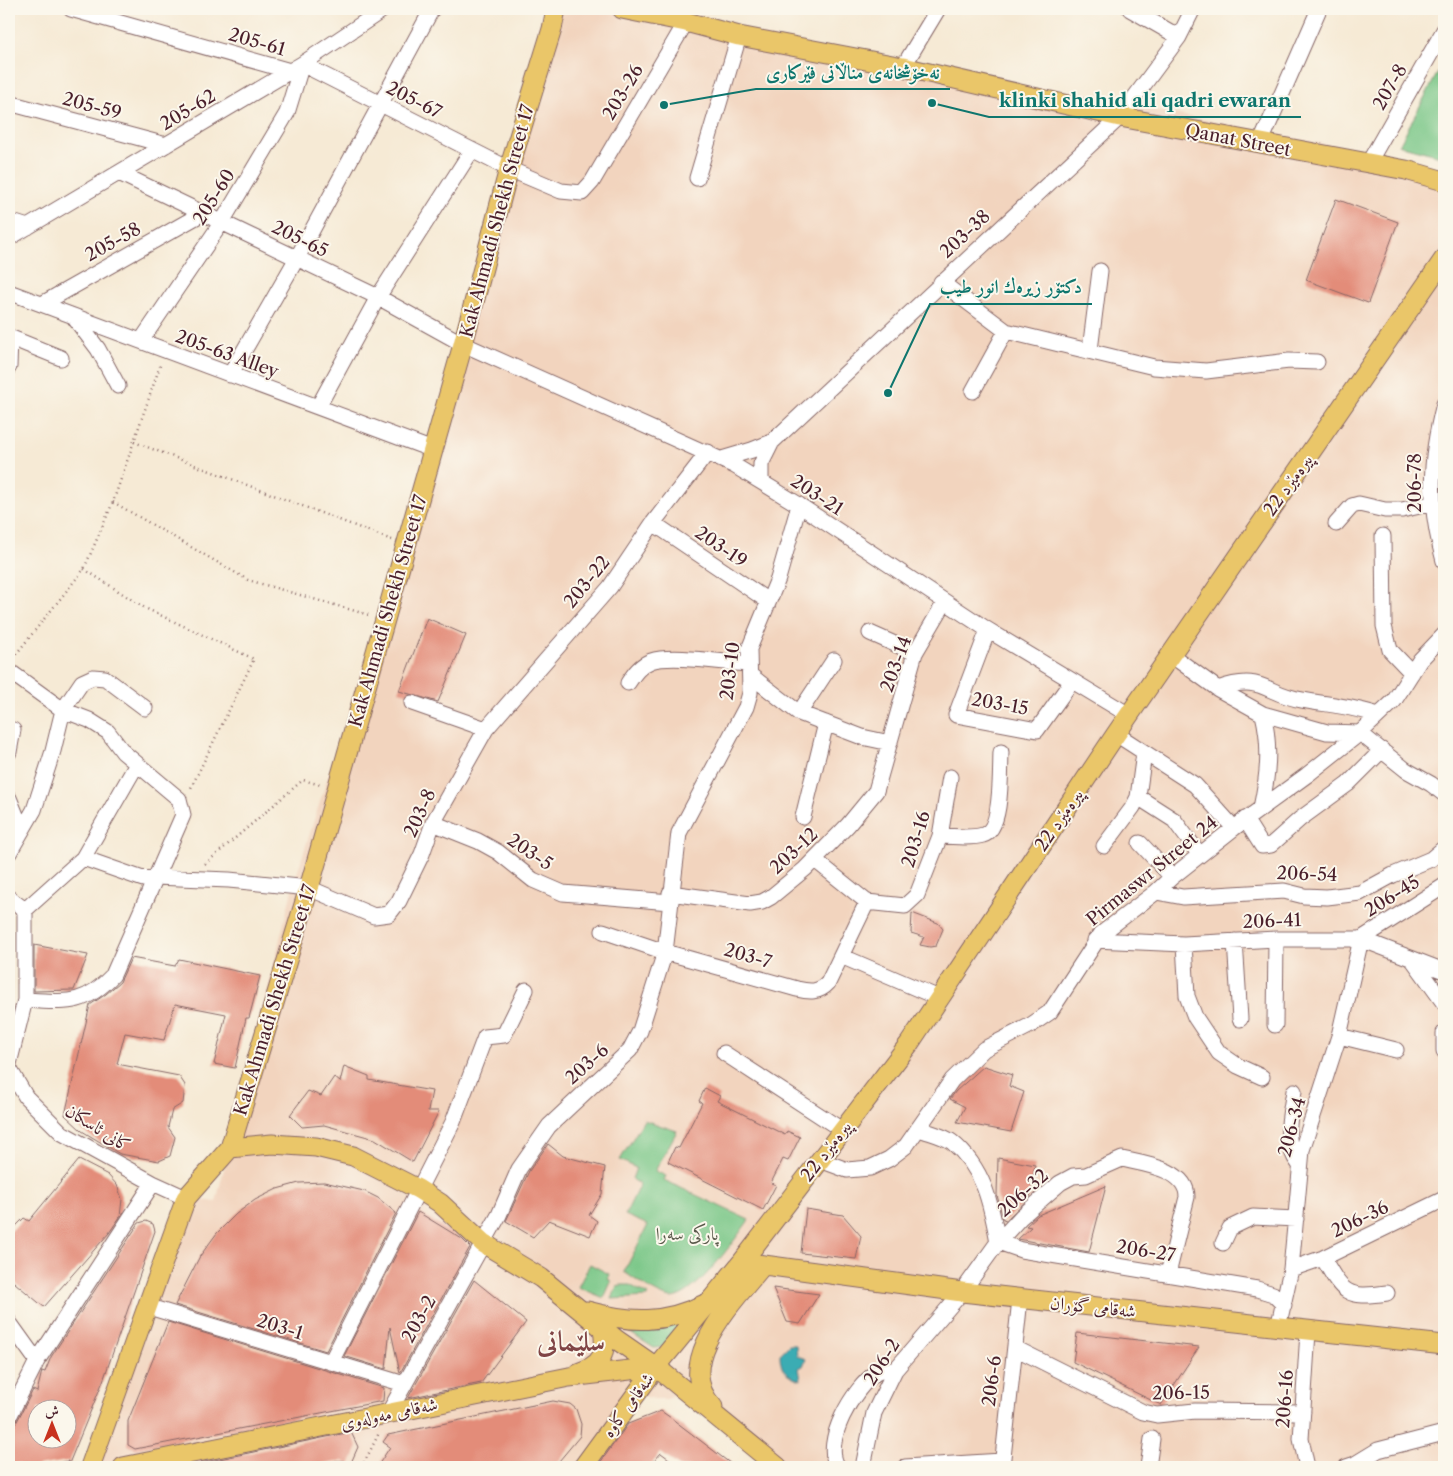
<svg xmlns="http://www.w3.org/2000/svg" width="1453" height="1476" viewBox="0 0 1453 1476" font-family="'Libre Caslon Text',Amiri,serif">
<rect width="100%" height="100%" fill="#fbf7ec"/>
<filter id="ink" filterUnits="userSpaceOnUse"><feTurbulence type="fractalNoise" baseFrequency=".02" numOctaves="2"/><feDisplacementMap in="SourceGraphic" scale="10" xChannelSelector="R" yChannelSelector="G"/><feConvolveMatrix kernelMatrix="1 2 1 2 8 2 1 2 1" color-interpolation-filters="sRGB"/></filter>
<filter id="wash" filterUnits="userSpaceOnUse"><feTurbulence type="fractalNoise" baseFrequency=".0096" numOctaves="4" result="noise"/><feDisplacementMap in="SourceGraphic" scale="20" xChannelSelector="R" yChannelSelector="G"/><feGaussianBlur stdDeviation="1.12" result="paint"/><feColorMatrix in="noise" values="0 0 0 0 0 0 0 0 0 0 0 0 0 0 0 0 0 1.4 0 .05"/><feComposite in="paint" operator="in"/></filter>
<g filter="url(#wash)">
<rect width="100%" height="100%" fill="#f6ead5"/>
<path fill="#f2d4be" d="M 552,9 L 638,9 L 903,67 L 1130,105 L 1444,168 L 1444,1467 L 778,1467 L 678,1394 L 667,1399 L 654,1399 L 641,1395 L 583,1467 L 157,1467 L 597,1369 L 95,1467 L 186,1198 L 216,1202 L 293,886 L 433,450 Z"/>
<path fill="#78c686" stroke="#617258" d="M 1444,61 L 1444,157 L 1399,145 Z
M 644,1120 L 677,1131 L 655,1171 L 666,1176 L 664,1180 L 749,1220 C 735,1239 695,1298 671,1298 C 659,1297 635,1279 624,1272 L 648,1225 L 625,1215 L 640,1184 L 632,1179 L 636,1168 L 620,1160 Z
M 590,1264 L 609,1274 L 608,1278 L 611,1282 L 604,1298 L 578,1287 Z
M 621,1285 L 630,1285 L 648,1295 L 647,1297 L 612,1299 L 617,1286 Z
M 677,1322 L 684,1325 L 665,1347 L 654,1348 L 621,1327 L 664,1328 Z"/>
<path fill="#3aacb3" stroke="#42666f" d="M 789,1345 L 796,1345 L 797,1356 L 806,1359 L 803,1366 L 799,1368 L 801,1380 C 786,1375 780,1370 780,1354 Z"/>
<g id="blocks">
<path fill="#e38c79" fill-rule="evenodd" d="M 1336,199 L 1398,222 L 1368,303 L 1306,280 Z
M 427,618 L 466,635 L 438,702 L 399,691 Z
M 912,913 L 938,923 L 943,929 L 936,946 L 930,947 L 920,945 L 924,937 L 911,933 Z
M 34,945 L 88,955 L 74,990 L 34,991 Z
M 131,958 L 175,966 L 179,959 L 260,976 L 249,1018 L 246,1018 L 235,1068 L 214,1064 L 226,1014 L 175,1004 L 164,1040 L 125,1033 L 117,1064 L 179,1076 L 185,1085 L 183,1103 L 172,1110 L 168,1127 L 175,1137 L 170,1156 L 159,1161 L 120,1154 L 82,1131 L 65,1115 L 90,1005 L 106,994 L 120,982 Z
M 344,1066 L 369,1076 L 369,1080 L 432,1091 L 428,1111 L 439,1111 L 413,1162 L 375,1139 L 324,1125 L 302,1127 L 290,1115 L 308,1091 L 321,1096 L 334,1077 L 340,1082 Z
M 984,1066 L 1012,1075 L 1009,1086 L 1024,1092 L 1011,1132 L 957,1122 L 965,1107 L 950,1099 L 956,1091 Z
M 705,1088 L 720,1096 L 717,1101 L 785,1135 L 787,1131 L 800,1137 L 788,1161 L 783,1159 L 771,1183 L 776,1185 L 763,1210 L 668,1162 L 675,1147 L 679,1148 L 702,1103 L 699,1101 Z
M 548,1144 L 563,1156 L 605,1167 L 602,1194 L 589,1215 L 597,1221 L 590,1236 L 549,1220 L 533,1237 L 506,1221 L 529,1171 Z
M 998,1158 L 1035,1165 L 1030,1197 L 1006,1220 L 1003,1219 L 997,1195 Z
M 79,1160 L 108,1175 L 117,1185 L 122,1199 L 120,1217 L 109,1233 L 44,1307 L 9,1278 L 9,1233 L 24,1218 L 29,1221 Z
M 324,1182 L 364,1191 L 378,1198 L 396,1213 L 326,1351 L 175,1305 L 200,1256 L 217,1233 L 236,1214 L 255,1200 L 277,1189 L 299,1183 Z
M 1106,1186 L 1089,1252 L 1018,1239 L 1031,1227 L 1026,1226 L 1038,1215 Z
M 806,1209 L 843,1215 L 861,1236 L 856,1259 L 801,1253 Z
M 418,1212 L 462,1239 L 470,1247 L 400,1373 L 390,1327 L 386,1369 L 344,1356 Z
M 146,1221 L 153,1224 L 155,1231 L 103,1381 L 68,1466 L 68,1461 L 33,1467 L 19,1467 L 20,1463 L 9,1465 L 9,1437 L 33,1390 L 37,1392 L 42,1371 L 45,1372 L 51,1357 L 139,1223 ZM 38,1408 L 68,1408 L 68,1438 L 38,1438 Z
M 474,1280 L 526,1322 L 481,1383 L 408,1398 Z
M 773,1288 L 819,1294 L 800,1324 L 787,1322 Z
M 168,1322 L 384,1388 L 383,1401 L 135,1449 L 128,1445 L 128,1421 Z
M 1077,1333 L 1199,1347 L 1161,1405 L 1073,1362 Z
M 553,1401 L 570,1404 L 576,1409 L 581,1424 L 580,1436 L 554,1467 L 377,1467 L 390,1447 L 383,1442 L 388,1435 Z
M 661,1411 L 671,1418 L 735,1467 L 680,1467 L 661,1453 L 649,1467 L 597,1467 L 628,1424 Z
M 351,1432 L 358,1447 L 350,1465 L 343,1461 L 336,1461 L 303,1467 L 201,1467 L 200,1463 Z"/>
</g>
</g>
<g filter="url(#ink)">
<use href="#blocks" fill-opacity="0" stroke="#866666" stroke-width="1"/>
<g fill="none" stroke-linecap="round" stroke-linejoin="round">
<defs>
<path id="minor" d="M 71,9 L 290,71
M 1130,9 L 1179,37
M 903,67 L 938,9
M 9,103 L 166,145
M 1260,144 L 1319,9
M 1369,162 L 1444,30
M 119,173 L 378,297 L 463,344 L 735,466 L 799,505 L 988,630 L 1129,715
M 697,178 L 739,36
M 9,221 L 28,227
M 9,238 L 302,64 L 384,9
M 941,282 L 1006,331 L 1154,367 L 1206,371 L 1289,361 L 1317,362
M 9,292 L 433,450
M 42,304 L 203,213
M 73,316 L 98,349 L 118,386
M 9,337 L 61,358
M 141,341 L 222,222 L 287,113 L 302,64 L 509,169 L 561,191 L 582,193 L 592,182 L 686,22
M 1090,350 L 1100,271
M 9,367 L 10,339
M 230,375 L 297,258 L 432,9
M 973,391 L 1006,331
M 1444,404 C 1429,462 1428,503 1444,561
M 318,407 L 378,297 L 472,150
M 722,459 L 752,450 L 772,442
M 761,481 L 761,464 L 772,442 L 1120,117 L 1179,37 L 1193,9
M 653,523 L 768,601
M 1336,524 L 1352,506 L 1359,504 L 1385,510 L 1402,510 L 1433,503
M 1383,536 L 1384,626 L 1390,650 L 1412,673
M 988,630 L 956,715 L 1037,730 L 1072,681
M 870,633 L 915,653
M 1171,655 L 1218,689 L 1263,714 L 1327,732 L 1360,733 L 1406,770 L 1431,784 L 1444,794
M 9,671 L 63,710 L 89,720 L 108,732 L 123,752 L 179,799 L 183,815 L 113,975 C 83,1007 66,1002 25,1000
M 750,675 L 799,713 L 862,737 L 890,743
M 628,683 C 634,674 640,665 651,661 C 672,654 725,663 749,664
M 1218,689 C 1263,673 1264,694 1302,700 C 1330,705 1352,706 1378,715
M 412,703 L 486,729
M 799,713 L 834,660
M 1116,734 L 1195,785 L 1234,828
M 9,752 L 13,730
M 1138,797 L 1174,820 L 1200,855
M 9,798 L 22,830
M 1261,808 C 1268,775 1271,747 1263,714
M 803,817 L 826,723
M 1245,819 L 1262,846 L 1271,845 L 1300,819 L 1348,784 L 1382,750
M 433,823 L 478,841 L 498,852 L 533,880 L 563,893 L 670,902
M 940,836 C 954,836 970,839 983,835 C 1003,830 1000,770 1001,752
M 1140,843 L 1172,877
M 1104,846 L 1133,807 L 1138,797 L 1144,753
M 9,853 L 34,810 L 53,751 L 63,710 L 82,682 L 93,677 L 105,678 L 145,708
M 83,858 L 143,879 L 155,877 L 229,880 L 309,888 L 374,916 L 389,914 L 399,901 L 422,854 L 433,823 L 486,729 L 610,587 L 653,523 L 708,452
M 815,860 L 867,902 L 905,906 L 917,895 L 940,836 L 950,777
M 1156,892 L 1183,897 L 1284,891 L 1304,896 L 1327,897 L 1360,893 L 1393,875 L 1431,859 L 1444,848
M 670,893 L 750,904 L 762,902 L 771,897 L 805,869 L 848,825 L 876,791 L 915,653 L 945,602
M 9,898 L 25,910
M 603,931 L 665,952 L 797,989 C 809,992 819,993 828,983 L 867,902
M 1361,939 L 1444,886
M 1095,940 L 1184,944 L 1276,939 L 1361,939 L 1444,971
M 1235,941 L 1240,1019
M 1184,944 L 1187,996 L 1195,1017 L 1219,1053 L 1238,1066 L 1262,1077
M 841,956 L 939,998
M 1413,960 L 1444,1003
M 1275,1025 L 1276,939
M 1444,1033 L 1444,1051
M 1339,1036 L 1396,1050
M 724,1053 L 842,1130
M 9,1064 L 25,1000 L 25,910 L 83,858 L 137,764
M 9,1068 L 26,1097 L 62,1133 L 153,1183 L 186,1198
M 1294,1091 C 1290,1117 1282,1142 1299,1164
M 920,1129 C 930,1133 944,1136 952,1142 C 984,1168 991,1204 998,1242
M 820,1160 L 847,1170 L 870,1168 L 889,1159 L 906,1146 L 952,1080 L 984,1049 L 1031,1025 L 1050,1012 L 1101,934 L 1156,892 L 1172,877 L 1234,828 L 1307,775 L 1360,733 L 1394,701 L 1420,660 L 1444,635
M 998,1242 L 1021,1250 L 1257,1289 L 1273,1294 L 1284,1305
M 1223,1243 L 1230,1228 L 1253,1217 L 1296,1219
M 1323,1258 C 1343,1293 1346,1299 1387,1293
M 1291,1269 L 1323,1258 L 1444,1199
M 146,1306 L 404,1384
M 9,1322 L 37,1361
M 1278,1328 L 1291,1269 L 1302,1150 L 1339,1036 L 1361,939
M 1015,1348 L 1143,1412 L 1157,1415 L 1195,1411 L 1303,1412
M 331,1362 L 453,1122 L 485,1037 L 504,1035 L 526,990
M 388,1414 L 499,1215 L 519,1169 L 549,1126 L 630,1050 L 640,1031 L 665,952 L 679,833 L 746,707 L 750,693 L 749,649 L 778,579 L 799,505
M 9,1417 L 37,1361 L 153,1183
M 838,1467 C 821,1443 854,1387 876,1373 C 881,1370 889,1370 895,1370
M 863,1467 L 874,1413 L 895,1370 L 962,1292 L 998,1242 L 1021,1217 L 1060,1183 L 1073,1176 L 1086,1175 L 1122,1159 C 1144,1164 1187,1169 1187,1197 L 1168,1274
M 905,1467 L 1002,1461
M 1002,1467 L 1020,1299
M 1148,1467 L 1152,1439
M 1307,1467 L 1301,1439 L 1308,1332
M 1346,1467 L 1355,1464 L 1378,1450 L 1444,1433"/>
<path id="major" d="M 622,9 L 686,22 L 739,36 L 903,67 L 1120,117 L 1406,170 L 1444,181
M 230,1148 L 272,1144 L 316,1147 L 353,1156 L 418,1189 L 440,1203 L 483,1243 L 541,1278 L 617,1340 L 656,1367 L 778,1467
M 742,1262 L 962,1292 L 1444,1345
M 587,1311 C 631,1323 664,1324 705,1304
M 578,1373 C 603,1364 607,1354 603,1328
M 713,1407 C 670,1363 735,1300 763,1265
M 90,1467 L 186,1198 L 230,1148 L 309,888 L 462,348 L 509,169 L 552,29 L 556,9
M 123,1467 L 569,1377 L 656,1367
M 583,1467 L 656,1367 L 742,1262 L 909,1044 L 1116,734 L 1444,259"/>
</defs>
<use href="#minor" stroke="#866666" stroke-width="17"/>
<use href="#major" stroke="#866666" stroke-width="21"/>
<path stroke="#866666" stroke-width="2.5" stroke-dasharray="1 4" stroke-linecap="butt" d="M 134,442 L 392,540
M 113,502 L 248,580 L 369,615
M 84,569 L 145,608 L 254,659 L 190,790
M 13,658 L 84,569 L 113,502 L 161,363
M 205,864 L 303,780 L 321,785
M 326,1467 L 337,1465 L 341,1467
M 362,1467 L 379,1433"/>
<use href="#minor" stroke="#fff" stroke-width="15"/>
<use href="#major" stroke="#eac669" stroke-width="19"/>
</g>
</g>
<g text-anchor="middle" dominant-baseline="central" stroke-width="4" stroke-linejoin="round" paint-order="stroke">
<g font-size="18" fill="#4a1f2b" stroke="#fbf7ec">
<text transform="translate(257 42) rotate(16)">205-61</text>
<text transform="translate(1390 87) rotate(-60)">207-8</text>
<text transform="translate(623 92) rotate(-59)">203-26</text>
<text transform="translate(414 100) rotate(27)">205-67</text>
<text transform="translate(92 106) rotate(15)">205-59</text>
<text transform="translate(188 110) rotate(-31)">205-62</text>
<text transform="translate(1238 140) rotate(11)">Qanat Street</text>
<text transform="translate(214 197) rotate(-58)">205-60</text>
<text transform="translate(497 221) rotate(-75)">Kak Ahmadi Shekh Street 17</text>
<text transform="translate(965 234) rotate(-43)">203-38</text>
<text transform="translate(300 239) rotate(26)">205-65</text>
<text transform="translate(113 242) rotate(-29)">205-58</text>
<text transform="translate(227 354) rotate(20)">205-63 Alley</text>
<text transform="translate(1415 483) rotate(-90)">206-78</text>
<text transform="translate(1288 485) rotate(-55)">22 پیرەمێرد</text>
<text transform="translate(817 495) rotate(33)">203-21</text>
<text transform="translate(721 547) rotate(34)">203-19</text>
<text transform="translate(587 582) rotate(-51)">203-22</text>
<text transform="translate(388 611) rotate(-74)">Kak Ahmadi Shekh Street 17</text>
<text transform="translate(896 664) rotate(-70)">203-14</text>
<text transform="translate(730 671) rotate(-83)">203-10</text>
<text transform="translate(1000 704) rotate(10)">203-15</text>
<text transform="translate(420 813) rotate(-65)">203-8</text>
<text transform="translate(1059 820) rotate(-56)">22 پیرەمێرد</text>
<text transform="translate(916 839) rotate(-73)">203-16</text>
<text transform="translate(794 851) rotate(-43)">203-12</text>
<text transform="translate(530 852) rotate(34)">203-5</text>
<text transform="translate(1152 871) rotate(-39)">Pirmaswr Street 24</text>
<text transform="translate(1307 874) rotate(2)">206-54</text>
<text transform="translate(1392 896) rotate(-32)">206-45</text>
<text transform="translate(1272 921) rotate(-2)">206-41</text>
<text transform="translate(748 956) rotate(16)">203-7</text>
<text transform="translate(275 1000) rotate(-73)">Kak Ahmadi Shekh Street 17</text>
<text transform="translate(587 1064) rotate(-42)">203-6</text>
<text transform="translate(1292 1127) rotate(-75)">206-34</text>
<text transform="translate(98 1128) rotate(32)">کانی ئاسکان</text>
<text transform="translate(826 1151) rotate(-53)">22 پیرەمێرد</text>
<text transform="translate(1023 1193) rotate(-42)">206-32</text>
<text transform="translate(1360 1219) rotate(-26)">206-36</text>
<text transform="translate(1146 1251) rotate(9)">206-27</text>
<text transform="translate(1093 1307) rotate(6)">شەقامی گۆران</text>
<text transform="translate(419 1319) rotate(-61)">203-2</text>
<text transform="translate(280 1327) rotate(17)">203-1</text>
<text transform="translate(882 1362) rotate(-58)">206-2</text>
<text transform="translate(992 1381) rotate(-83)">206-6</text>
<text transform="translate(1181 1393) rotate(-1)">206-15</text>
<text transform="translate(1285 1399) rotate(-86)">206-16</text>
<text transform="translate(628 1405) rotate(-54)">شەقامی کاوە</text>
<text transform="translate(389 1414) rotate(-12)">شەقامی مەولەوی</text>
</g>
<g font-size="18" fill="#5a594b" stroke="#fbf7ec">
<text x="687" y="1234">پارکی سەرا</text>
</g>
<g font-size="28" font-weight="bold" fill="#804546" stroke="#fbf7ec">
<text x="571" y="1341">سلێمانی</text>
</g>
</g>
<path fill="none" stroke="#0f766e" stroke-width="2" d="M664 105L756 89H950M932 103L989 117H1301M888 393L930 304H1092"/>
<g fill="#0f766e" stroke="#fbf7ec" stroke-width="2">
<circle cx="664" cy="105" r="5"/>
<circle cx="932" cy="103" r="5"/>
<circle cx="888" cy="393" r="5"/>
</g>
<g font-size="19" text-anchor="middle" font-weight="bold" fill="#0f766e" stroke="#fbf7ec" stroke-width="4" stroke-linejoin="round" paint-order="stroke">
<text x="853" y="79">نەخۆشخانەی مناڵانی فێركاری</text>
<text x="1145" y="107">klinki shahid ali qadri ewaran</text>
<text x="1011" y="293">دکتۆر زیرەك انور طیب</text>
</g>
<rect width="1453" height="1476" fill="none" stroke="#fbf7ec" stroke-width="30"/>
<g transform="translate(52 1424)"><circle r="24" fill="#fbf7ec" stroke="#b4a19f"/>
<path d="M0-4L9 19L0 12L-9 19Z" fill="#c8321e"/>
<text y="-8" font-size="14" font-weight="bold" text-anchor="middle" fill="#4a1f2b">ش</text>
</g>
</svg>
